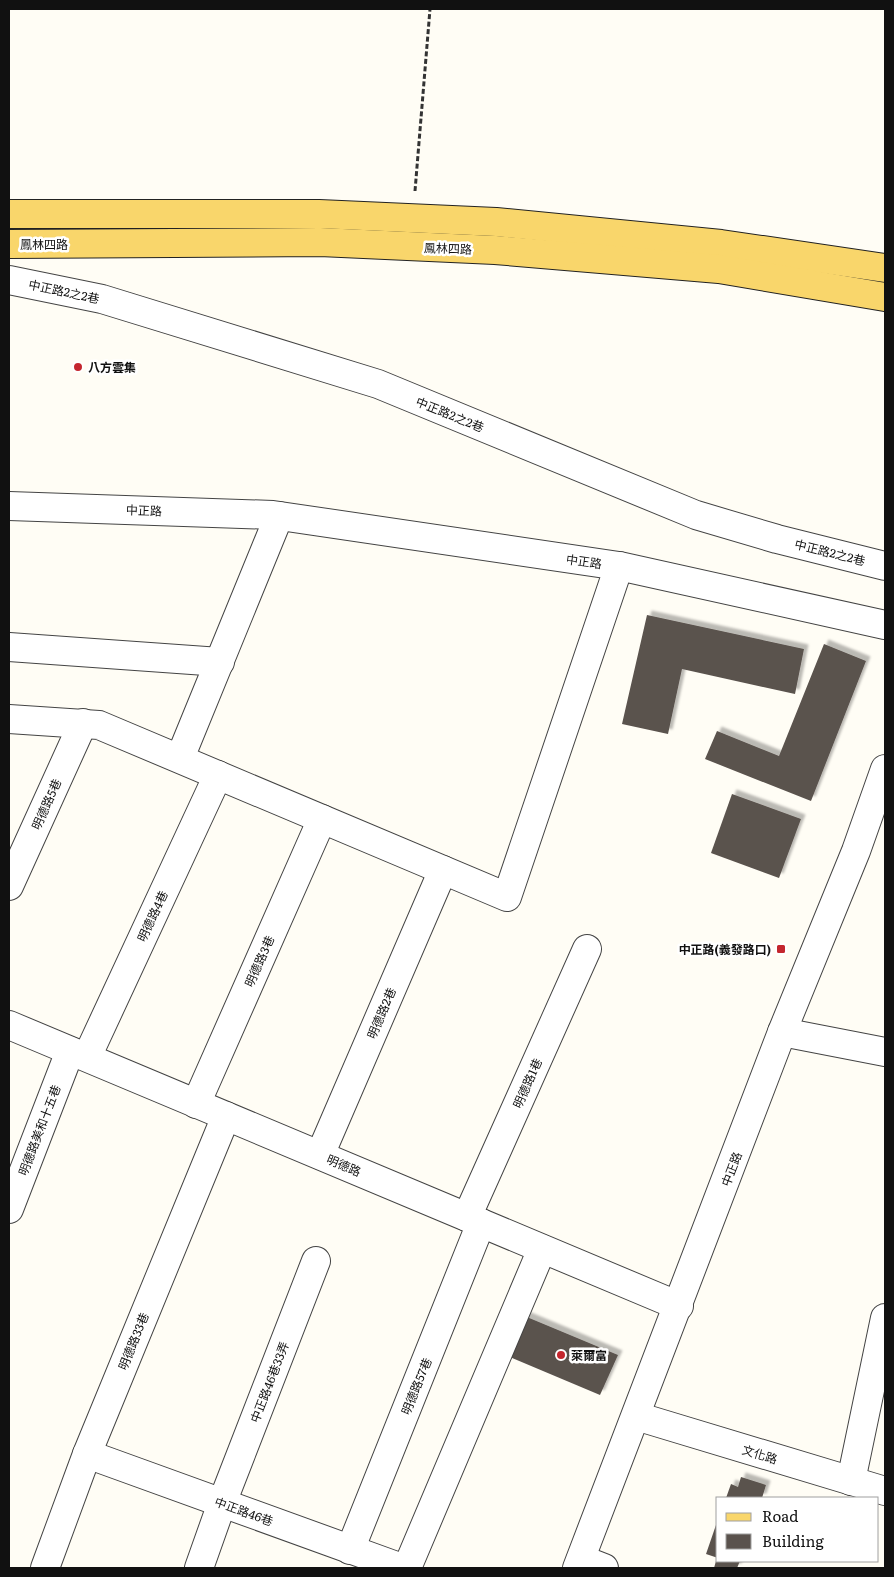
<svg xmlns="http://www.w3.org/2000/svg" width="894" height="1577" viewBox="0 0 894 1577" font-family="Literata,'Noto Sans TC',serif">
<defs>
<filter id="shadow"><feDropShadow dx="4.5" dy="-4.5" stdDeviation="1" flood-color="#0004"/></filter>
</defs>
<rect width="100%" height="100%" fill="#fffdf5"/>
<g fill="#5a524d" filter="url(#shadow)">
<polygon points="647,615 804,649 795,694 682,669 668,734 622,724"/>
<polygon points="824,644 866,661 811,801 705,759 717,731 779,756"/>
<polygon points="732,794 801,819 779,878 711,853"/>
<polygon points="522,1315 618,1355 600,1395 505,1355"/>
<polygon points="741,1477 766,1485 762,1498 726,1498 731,1484 738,1487"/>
<polygon points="717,1522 718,1522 718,1558 706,1554"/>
<polygon points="716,1561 740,1561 737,1568 714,1568"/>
</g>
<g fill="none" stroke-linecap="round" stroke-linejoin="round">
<g stroke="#444" stroke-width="30">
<g id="minor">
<polyline points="9,280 102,299 378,384 696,515 777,539 885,566"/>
<polyline points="9,506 273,515 619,566 885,625"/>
<polyline points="9,647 220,662"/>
<polyline points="9,719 99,725 507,897 619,566"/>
<polyline points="180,758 279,516"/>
<polyline points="9,886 83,723"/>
<polyline points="9,1025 679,1306"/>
<polyline points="782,1032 885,1052"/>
<polyline points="87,1057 218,775"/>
<polyline points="196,1104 322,819"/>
<polyline points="320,1155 443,870"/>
<polyline points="9,1209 70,1051"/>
<polyline points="467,1217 587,949"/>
<polyline points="636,1416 885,1491"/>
<polyline points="87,1454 402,1568"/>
<polyline points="851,1481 885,1318"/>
<polyline points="350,1550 481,1223"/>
<polyline points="581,1559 604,1568"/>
<polyline points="45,1568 87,1454 226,1116"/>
<polyline points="199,1568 222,1503 316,1261"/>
<polyline points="407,1568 542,1249"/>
<polyline points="577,1568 782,1032 856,851 885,769"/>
</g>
</g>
<g stroke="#222" stroke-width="30">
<g id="major">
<polyline points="9,214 319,214 496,222 721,244 885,268"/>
<polyline points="9,244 320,242 495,250 719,269 885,297"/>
</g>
</g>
<polyline stroke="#333" stroke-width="3" stroke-dasharray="5 2.5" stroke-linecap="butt" points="415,191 430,9"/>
<use href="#minor" stroke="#fff" stroke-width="28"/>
<use href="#major" stroke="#f9d66b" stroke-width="28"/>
</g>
<g fill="#c4262e" stroke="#fff" stroke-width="2">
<circle cx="78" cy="367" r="5"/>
<rect x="776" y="944" width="10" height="10" rx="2.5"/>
<circle cx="561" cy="1355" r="5"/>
</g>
<g text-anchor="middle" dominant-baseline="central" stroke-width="5" stroke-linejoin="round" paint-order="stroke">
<g font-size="12" fill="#111" stroke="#fff">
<text x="44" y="244">鳳林四路</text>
<text transform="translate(448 248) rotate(2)">鳳林四路</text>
<text transform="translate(64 291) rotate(12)">中正路2之2巷</text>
<text transform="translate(450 414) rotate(22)">中正路2之2巷</text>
<text transform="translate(144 510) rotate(2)">中正路</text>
<text transform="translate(830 552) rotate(14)">中正路2之2巷</text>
<text transform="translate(584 561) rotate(8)">中正路</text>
<text transform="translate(46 804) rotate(-66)">明德路5巷</text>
<text transform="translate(152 916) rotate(-65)">明德路4巷</text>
<text transform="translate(259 961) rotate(-66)">明德路3巷</text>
<text transform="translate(381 1013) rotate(-67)">明德路2巷</text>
<text transform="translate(527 1083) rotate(-66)">明德路1巷</text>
<text transform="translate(39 1130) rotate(-69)">明德路美和十五巷</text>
<text transform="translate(344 1165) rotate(23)">明德路</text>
<text transform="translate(731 1169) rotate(-69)">中正路</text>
<text transform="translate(133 1341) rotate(-68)">明德路33巷</text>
<text transform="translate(269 1382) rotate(-69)">中正路46巷33弄</text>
<text transform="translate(416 1386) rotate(-68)">明德路57巷</text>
<text transform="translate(760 1454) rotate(17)">文化路</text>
<text transform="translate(244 1511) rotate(20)">中正路46巷</text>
</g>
<g font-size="12" font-weight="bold" fill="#111" stroke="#fff" text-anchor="start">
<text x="88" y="367">八方雲集</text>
<text x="771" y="949" text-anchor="end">中正路(義發路口)</text>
<text x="571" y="1355">萊爾富</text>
</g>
</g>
<rect width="894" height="1577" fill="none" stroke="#111111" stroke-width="20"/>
<rect x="716" y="1497" width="162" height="65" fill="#ffffff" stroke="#a0a0a0"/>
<rect x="726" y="1513" width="25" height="8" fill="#f9d66b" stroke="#a0a0a0"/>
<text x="762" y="1522" font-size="15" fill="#111111">Road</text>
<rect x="726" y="1534" width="25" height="15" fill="#5a524d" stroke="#a0a0a0"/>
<text x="762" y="1547" font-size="15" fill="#111111">Building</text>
</svg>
